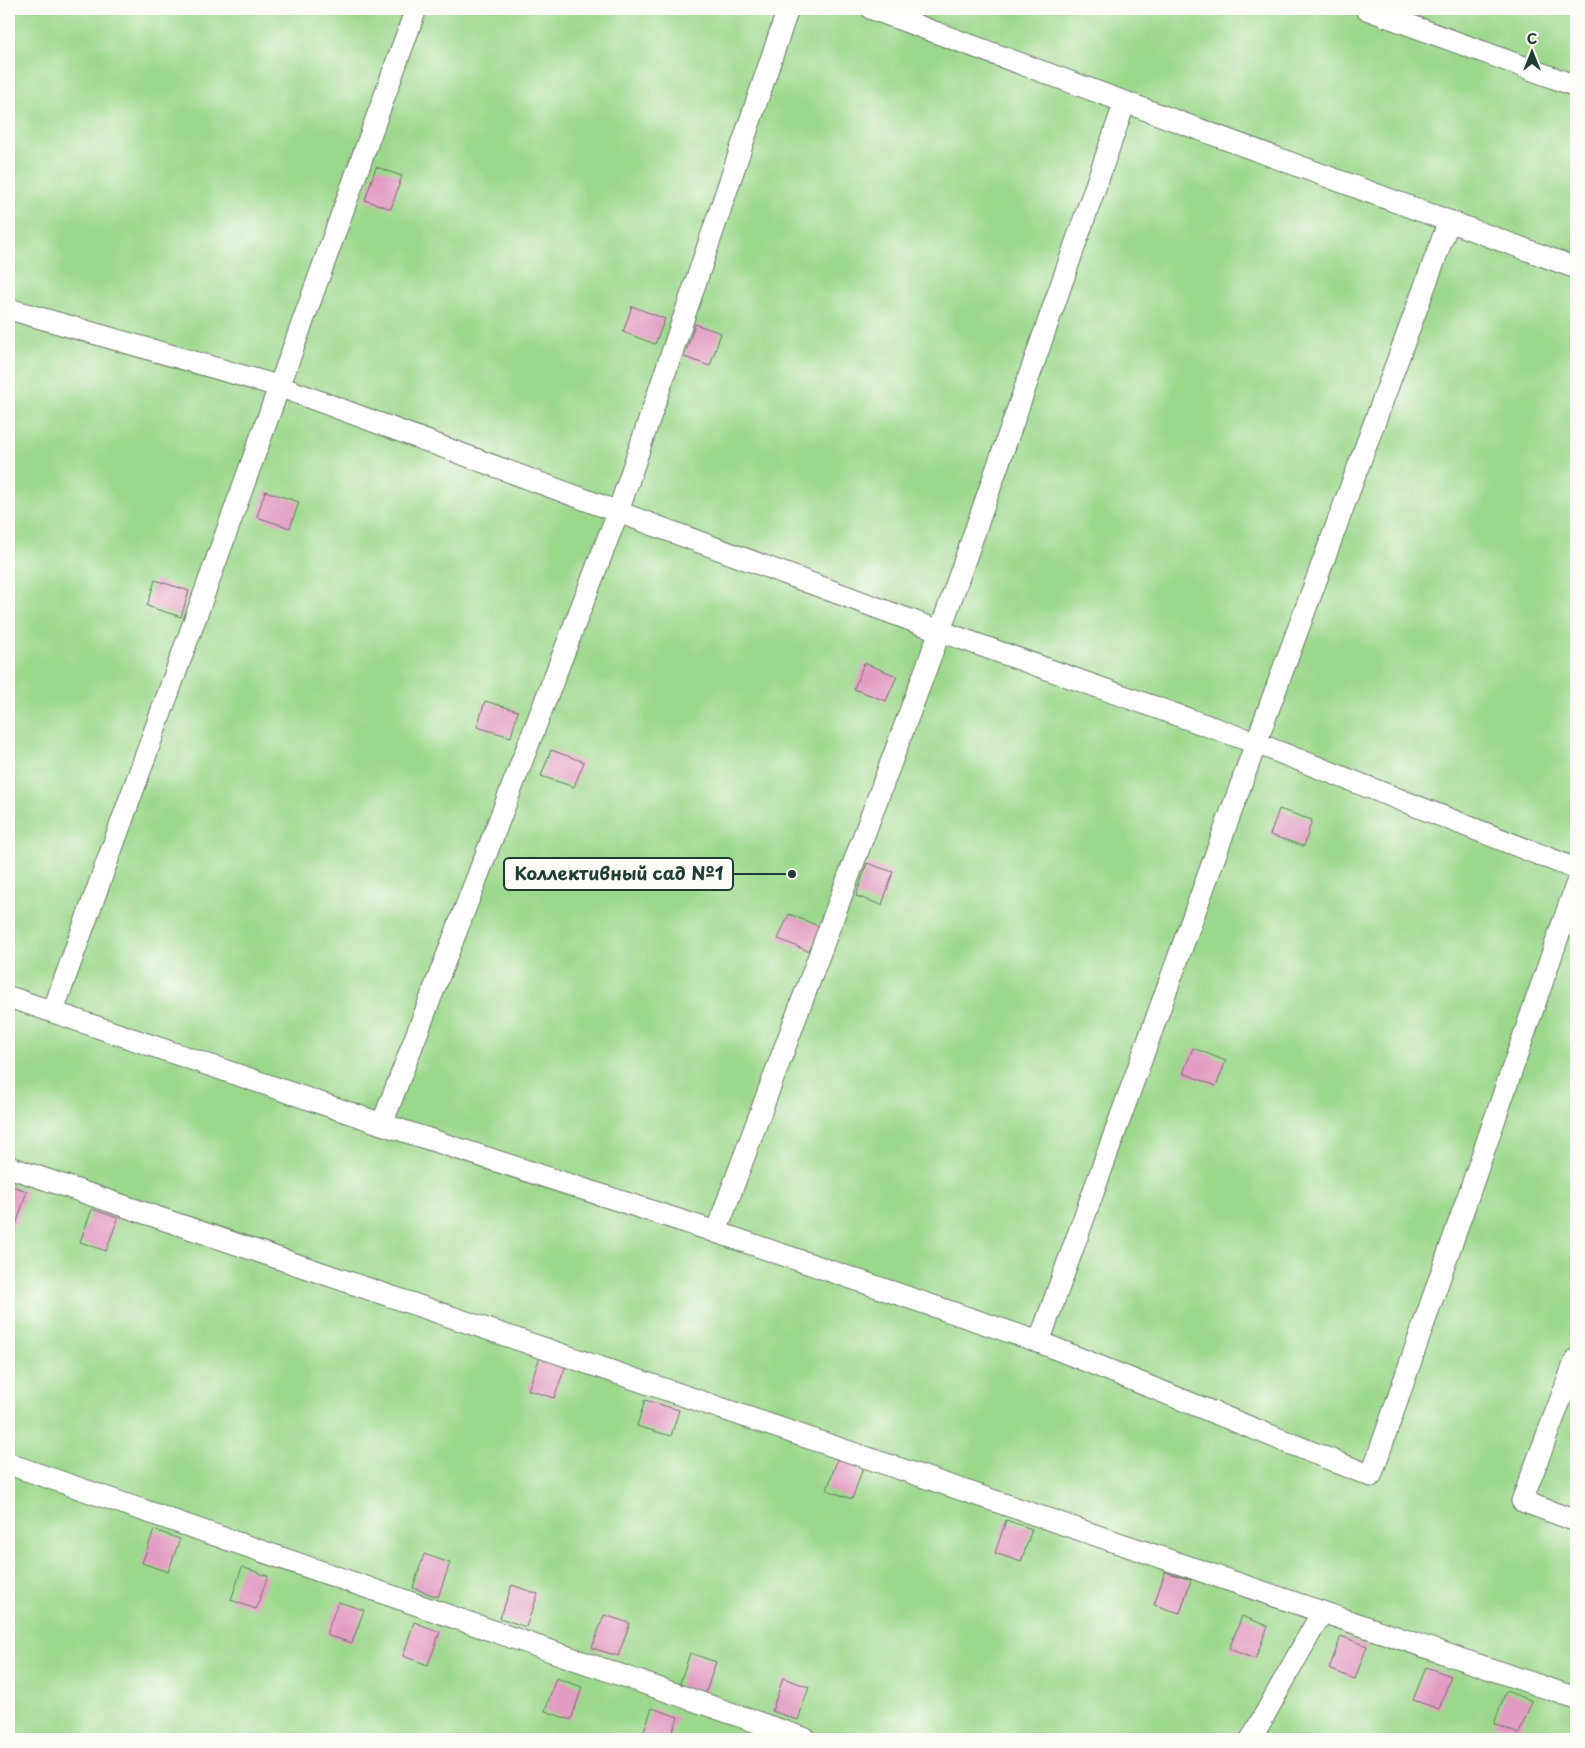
<svg xmlns="http://www.w3.org/2000/svg" width="1585" height="1748" viewBox="0 0 1585 1748" font-family="'Playpen Sans',sans-serif">
<rect width="100%" height="100%" fill="#fdfcf7"/>
<filter id="ink" filterUnits="userSpaceOnUse"><feTurbulence type="fractalNoise" baseFrequency=".02" numOctaves="2"/><feDisplacementMap in="SourceGraphic" scale="10" xChannelSelector="R" yChannelSelector="G"/><feConvolveMatrix kernelMatrix="1 2 1 2 8 2 1 2 1" color-interpolation-filters="sRGB"/></filter>
<filter id="wash" filterUnits="userSpaceOnUse"><feTurbulence type="fractalNoise" baseFrequency=".0096" numOctaves="4" result="noise"/><feDisplacementMap in="SourceGraphic" scale="20" xChannelSelector="R" yChannelSelector="G"/><feGaussianBlur stdDeviation="1.12" result="paint"/><feColorMatrix in="noise" values="0 0 0 0 0 0 0 0 0 0 0 0 0 0 0 0 0 1.4 0 .05"/><feComposite in="paint" operator="in"/></filter>
<g filter="url(#wash)">
<rect width="100%" height="100%" fill="#f1e3c6"/>
<rect fill="#9cd88c" stroke="#5e8a60" x="9" y="9" width="1567" height="1730"/>
<g id="blocks">
<g fill="#e29cc2">
<polygon points="376,167 402,176 391,209 365,200"/>
<polygon points="632,306 665,319 655,344 623,332"/>
<polygon points="695,324 721,333 710,366 684,357"/>
<polygon points="265,491 299,502 290,528 257,517"/>
<polygon points="155,580 189,591 181,617 147,606"/>
<polygon points="864,663 897,676 886,701 854,689"/>
<polygon points="485,701 518,711 511,737 477,727"/>
<polygon points="551,750 584,762 574,787 541,776"/>
<polygon points="1279,809 1312,820 1304,846 1270,835"/>
<polygon points="867,863 893,872 882,905 856,896"/>
<polygon points="789,914 821,927 811,952 778,939"/>
<polygon points="1193,1048 1226,1061 1216,1086 1183,1073"/>
<polygon points="9,1185 27,1191 16,1225 9,1222"/>
<polygon points="92,1209 118,1218 106,1251 80,1242"/>
<polygon points="540,1357 566,1365 554,1398 528,1390"/>
<polygon points="645,1400 679,1410 671,1436 637,1426"/>
<polygon points="838,1457 864,1465 852,1499 827,1490"/>
<polygon points="1006,1520 1032,1529 1021,1562 995,1553"/>
<polygon points="154,1530 180,1539 168,1572 142,1563"/>
<polygon points="424,1554 450,1563 438,1597 413,1588"/>
<polygon points="242,1567 268,1576 256,1609 231,1600"/>
<polygon points="1165,1572 1191,1580 1180,1613 1154,1605"/>
<polygon points="512,1585 538,1594 526,1627 500,1618"/>
<polygon points="338,1602 364,1610 352,1643 326,1635"/>
<polygon points="604,1615 630,1623 618,1656 592,1648"/>
<polygon points="1242,1616 1268,1626 1255,1659 1229,1649"/>
<polygon points="414,1622 440,1632 428,1665 403,1656"/>
<polygon points="1341,1636 1367,1646 1355,1679 1329,1669"/>
<polygon points="690,1653 716,1662 705,1695 679,1686"/>
<polygon points="1426,1667 1451,1676 1439,1709 1413,1700"/>
<polygon points="556,1678 582,1687 571,1720 545,1711"/>
<polygon points="783,1678 809,1687 798,1720 772,1711"/>
<polygon points="1506,1691 1532,1701 1519,1734 1494,1724"/>
<polygon points="652,1708 678,1717 670,1739 641,1739"/>
</g>
</g>
</g>
<g filter="url(#ink)">
<use href="#blocks" fill-opacity="0" stroke="#687767" stroke-width="1"/>
<g fill="none" stroke-linecap="round" stroke-linejoin="round">
<g stroke="#687767" stroke-width="23">
<g id="service">
<polyline points="872,9 1576,268"/>
<polyline points="1366,9 1576,86"/>
<polyline points="9,309 278,386 940,631 1256,743 1576,869"/>
<polyline points="9,997 382,1124 716,1232 1039,1342 1371,1476 1576,885"/>
<polyline points="53,1011 416,9"/>
<polyline points="382,1124 618,512 788,9"/>
<polyline points="9,1167 1576,1698"/>
<polyline points="716,1232 940,631 1125,102"/>
<polyline points="1039,1342 1256,743 1449,221"/>
<polyline points="1576,1359 1522,1501 1576,1521"/>
<polyline points="9,1464 806,1739"/>
<polyline points="1251,1739 1322,1612"/>
</g>
</g>
<use href="#service" stroke="#fff" stroke-width="21"/>
</g>
</g>
<path fill="none" stroke="#1f3d34" stroke-width="2" d="M792 874L733 874"/>
<circle fill="#1f3d34" stroke="#fdfcf7" stroke-width="2" cx="792" cy="874" r="5"/>
<rect fill="#fdfcf7" stroke="#1f3d34" stroke-width="2" x="504" y="858" width="229" height="32" rx="5"/>
<g font-size="18" text-anchor="middle" font-weight="bold" fill="#1f3d34">
<text x="619" y="880">Коллективный сад №1</text>
</g>
<rect width="1585" height="1748" fill="none" stroke="#fdfcf7" stroke-width="30"/>
<g transform="translate(1532 52)" stroke="#fdfcf7" stroke-width="4" paint-order="stroke">
<path d="M0-4L9 19L0 12L-9 19Z" fill="#1f3d34"/>
<text y="-8" font-size="14" font-weight="bold" text-anchor="middle" fill="#1f3d34">С</text>
</g>
</svg>
